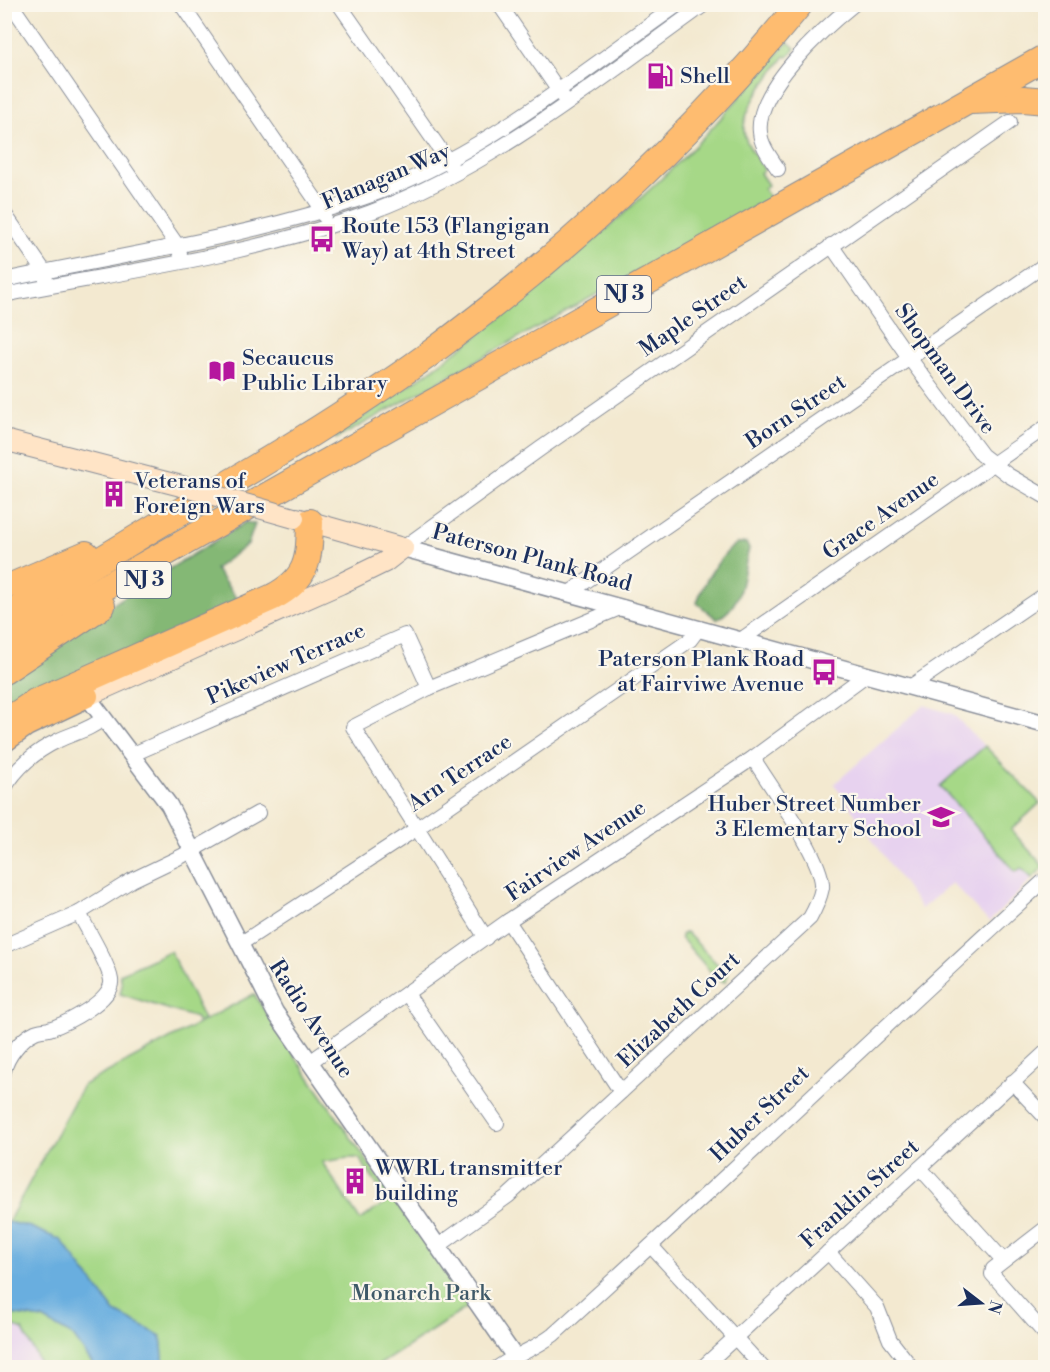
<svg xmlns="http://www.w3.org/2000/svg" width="1050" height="1372" viewBox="0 0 1050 1372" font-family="'Libre Bodoni',serif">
<rect width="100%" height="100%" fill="#fbf7ec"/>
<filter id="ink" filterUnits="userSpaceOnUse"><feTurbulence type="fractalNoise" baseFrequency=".0167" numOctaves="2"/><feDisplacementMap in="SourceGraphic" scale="12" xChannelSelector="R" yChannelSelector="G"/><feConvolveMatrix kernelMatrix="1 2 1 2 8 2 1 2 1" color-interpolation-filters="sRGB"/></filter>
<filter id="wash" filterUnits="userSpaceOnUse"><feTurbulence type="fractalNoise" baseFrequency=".008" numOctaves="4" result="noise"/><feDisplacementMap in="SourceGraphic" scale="24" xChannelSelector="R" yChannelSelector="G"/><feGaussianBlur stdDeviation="1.35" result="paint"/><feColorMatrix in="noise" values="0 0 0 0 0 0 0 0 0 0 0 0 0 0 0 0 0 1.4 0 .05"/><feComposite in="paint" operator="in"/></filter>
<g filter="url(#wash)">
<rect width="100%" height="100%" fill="#f3e9d0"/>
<g fill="#e7d2ef">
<polygon points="924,705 953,714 1040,803 1011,830 1044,867 989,922 952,883 921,909 834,784"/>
<polygon points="4,1323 23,1330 42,1367 5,1367"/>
</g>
<g fill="#a6d887" stroke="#608472" stroke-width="1.5" fill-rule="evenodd">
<path d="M 788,42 L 795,48 L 788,57 L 785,56 C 772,73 742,108 744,131 C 745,144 757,158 764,169 L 760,173 L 768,185 L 764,189 L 770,198 L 336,439 L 334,436 C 462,354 579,260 688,153 C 723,118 755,79 788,42 Z"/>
<polygon points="985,746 1040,803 1011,830 1044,867 1032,878 1021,868 1016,872 940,786"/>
<polygon points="686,932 728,975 725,982 717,979 681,938 681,935"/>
<polygon points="170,951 204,1019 197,1022 196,1018 120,994 122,986 120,974"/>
<path d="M 254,994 L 296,1058 L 468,1307 L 376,1367 L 164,1367 L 161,1336 L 115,1312 L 61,1240 L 30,1227 L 8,1222 L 83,1085 ZM 348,1158 L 359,1158 L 388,1201 L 360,1220 L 322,1162 Z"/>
<polygon points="4,1313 43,1319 73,1336 95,1367 42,1367 23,1330 5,1323"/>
</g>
<g fill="#84b874" stroke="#507469" stroke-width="1.5">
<polygon points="246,522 255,524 248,544 215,569 240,603 5,715 5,677 133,591"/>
<path d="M 737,543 L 746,543 L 749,549 C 741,575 745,605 717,619 L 697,603 C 703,582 720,556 737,543 Z"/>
</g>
<polygon fill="#69aedf" stroke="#426e9e" stroke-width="1.5" points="8,1222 30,1227 61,1240 115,1312 161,1336 164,1367 95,1367 73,1336 43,1319 5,1313 4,1225"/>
</g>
<g filter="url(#ink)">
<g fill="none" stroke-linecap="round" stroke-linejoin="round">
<g stroke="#878c97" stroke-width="16">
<g id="minor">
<polyline points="11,4 177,245 180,253"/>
<polyline points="181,4 322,209 324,216"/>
<polyline points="339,4 451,165"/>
<polyline points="499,4 563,97"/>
<path d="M 778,169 C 771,158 761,146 760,132 C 755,90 824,28 854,4"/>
<polyline points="4,213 44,271 46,280"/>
<polyline points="831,245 910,359 982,455 1008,475 1046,497"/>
<path d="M 4,280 C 124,254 246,238 363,198 C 479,158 579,74 679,4"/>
<path d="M 4,295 C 126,271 254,255 371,212 C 494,166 599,80 705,4"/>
<polyline points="403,548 540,449 1010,122"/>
<polyline points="569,593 1046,264"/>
<polyline points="742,639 1046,427"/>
<polyline points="910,687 1046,594"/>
<polyline points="131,755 405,635 429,688"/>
<path d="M 4,789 C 16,768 36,751 57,741 C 73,733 90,730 104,718"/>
<polyline points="508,921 621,1092"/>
<polyline points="486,938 353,727 429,688 622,607"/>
<polyline points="240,944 416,829 619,689 690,640 699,628"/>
<polyline points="4,946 79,913 132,880 182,856 258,813"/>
<polyline points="407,994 497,1123"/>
<polyline points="310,1062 508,921 753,758 866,675"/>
<path d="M 4,1071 C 7,1056 22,1038 35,1032 C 39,1030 45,1030 49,1029 C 65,1024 114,1000 111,980 C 109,965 87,929 79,913"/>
<polyline points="1012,1082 1046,1118"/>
<polyline points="920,1168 1003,1260"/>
<polyline points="1046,1228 993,1269 992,1274 1046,1335"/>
<polyline points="651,1246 763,1368"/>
<path d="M 437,1247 L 508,1196 L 810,918 C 815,909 820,898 822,888 C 825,861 768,783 753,758"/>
<polyline points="828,1252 877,1307 890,1340 912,1368"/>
<path d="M 497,1368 C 515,1355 535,1349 553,1335 C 719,1185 880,1030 1046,879"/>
<polyline points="702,1368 1046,1052"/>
</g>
</g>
<g stroke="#878c97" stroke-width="19">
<g id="tertiary">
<polyline points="403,548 1046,724"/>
<polyline points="87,696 169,805 275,1012 514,1356"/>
</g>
</g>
<g stroke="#878c97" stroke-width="22">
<g id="secondary">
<polyline points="4,440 185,487"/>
<polyline points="297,518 403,548"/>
<polyline points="87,696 340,584 385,562 403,548"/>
</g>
</g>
<g stroke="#878c97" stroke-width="25">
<polyline id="primary" points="4,741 26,725 87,696"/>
</g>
<g stroke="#878c97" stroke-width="28">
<g id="motorway">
<polyline points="971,101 1023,99 1046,101"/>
<polyline points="16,584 86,554"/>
<path d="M 4,617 C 62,584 118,549 175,515 C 261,465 347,414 428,355 C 565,254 692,137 800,4"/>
<polyline points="4,644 1046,57"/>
<polyline points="4,671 102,606"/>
<path d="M 4,723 L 35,702 L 273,597 C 309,578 309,559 310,522"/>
</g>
</g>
<use href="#minor" stroke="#fff" stroke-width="14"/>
<use href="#tertiary" stroke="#fff" stroke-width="16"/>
<use href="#secondary" stroke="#ffe4c6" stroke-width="20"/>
<use href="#primary" stroke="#febc70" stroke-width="22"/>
<use href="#motorway" stroke="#febc70" stroke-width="26"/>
<g stroke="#878c97" stroke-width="22" stroke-linecap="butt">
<polyline id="secondary-bridge" points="185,487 294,518"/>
</g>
<use href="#secondary-bridge" stroke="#ffe4c6" stroke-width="20"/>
</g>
</g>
<defs>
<g id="fuel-bare" transform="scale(2.07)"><path d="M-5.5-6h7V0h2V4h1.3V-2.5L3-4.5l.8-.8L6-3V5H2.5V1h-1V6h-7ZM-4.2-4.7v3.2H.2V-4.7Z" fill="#b5179e" stroke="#fbf7ec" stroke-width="2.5" paint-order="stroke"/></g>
<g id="bus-bare" transform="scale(2.07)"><path d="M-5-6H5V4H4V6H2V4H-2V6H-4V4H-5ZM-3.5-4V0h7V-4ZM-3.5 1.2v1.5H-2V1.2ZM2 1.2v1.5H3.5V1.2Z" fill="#b5179e" stroke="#fbf7ec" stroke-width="2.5" paint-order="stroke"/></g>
<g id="library-bare" transform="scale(2.07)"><path d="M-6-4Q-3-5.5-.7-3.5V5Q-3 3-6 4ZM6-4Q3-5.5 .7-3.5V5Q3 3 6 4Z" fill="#b5179e" stroke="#fbf7ec" stroke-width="2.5" paint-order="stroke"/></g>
<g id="building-bare" transform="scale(2.07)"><path d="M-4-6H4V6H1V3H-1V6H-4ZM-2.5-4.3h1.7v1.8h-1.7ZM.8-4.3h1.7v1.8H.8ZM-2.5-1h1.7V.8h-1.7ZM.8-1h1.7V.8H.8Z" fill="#b5179e" stroke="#fbf7ec" stroke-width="2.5" paint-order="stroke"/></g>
<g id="school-bare" transform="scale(2.07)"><path d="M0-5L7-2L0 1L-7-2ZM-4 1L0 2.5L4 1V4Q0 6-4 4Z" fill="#b5179e" stroke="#fbf7ec" stroke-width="2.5" paint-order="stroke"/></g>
</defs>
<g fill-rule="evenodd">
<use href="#fuel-bare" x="660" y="76"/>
<use href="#bus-bare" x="322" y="239"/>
<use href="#library-bare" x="222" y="371"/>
<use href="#building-bare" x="114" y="494"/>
<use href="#bus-bare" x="824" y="672"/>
<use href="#school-bare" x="941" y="817"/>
<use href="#building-bare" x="355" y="1181"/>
</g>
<g text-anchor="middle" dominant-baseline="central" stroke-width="4.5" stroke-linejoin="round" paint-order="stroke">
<g fill="#fbf7ec" stroke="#5e6b89" stroke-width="1.5">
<rect x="597" y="276" width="54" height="36" rx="4.5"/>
<rect x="117" y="562" width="54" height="36" rx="4.5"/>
</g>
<g font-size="21" font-weight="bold" fill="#1b2f5e">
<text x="624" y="294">NJ 3</text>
<text x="144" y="580">NJ 3</text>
</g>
<g font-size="22" fill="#1b2f5e" stroke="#fbf7ec" text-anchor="start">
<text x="680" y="76">Shell</text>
<text x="342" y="226">Route 153 (Flangigan<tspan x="342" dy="25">Way) at 4th Street</tspan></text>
<text x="242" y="358">Secaucus<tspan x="242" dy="25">Public Library</tspan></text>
<text x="134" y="481">Veterans of<tspan x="134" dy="25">Foreign Wars</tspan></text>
<text x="804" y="659" text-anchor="end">Paterson Plank Road<tspan x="804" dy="25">at Fairviwe Avenue</tspan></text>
<text x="921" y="804" text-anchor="end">Huber Street Number<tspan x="921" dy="25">3 Elementary School</tspan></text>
<text x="375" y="1168">WWRL transmitter<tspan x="375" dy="25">building</tspan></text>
</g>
<g font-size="22" fill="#1b2f5e" stroke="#fbf7ec">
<text transform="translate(386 177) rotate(-23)">Flanagan Way</text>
<text transform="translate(693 316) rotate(-35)">Maple Street</text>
<text transform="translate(945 369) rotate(54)">Shopman Drive</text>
<text transform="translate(796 412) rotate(-34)">Born Street</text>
<text transform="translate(881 516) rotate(-35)">Grace Avenue</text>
<text transform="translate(532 558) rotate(15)">Paterson Plank Road</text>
<text transform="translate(286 664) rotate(-24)">Pikeview Terrace</text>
<text transform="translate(460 773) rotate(-34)">Arn Terrace</text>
<text transform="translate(576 851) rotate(-34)">Fairview Avenue</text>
<text transform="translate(679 1010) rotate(-43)">Elizabeth Court</text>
<text transform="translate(311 1019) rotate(57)">Radio Avenue</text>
<text transform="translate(760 1114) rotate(-44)">Huber Street</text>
<text transform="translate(860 1194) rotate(-42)">Franklin Street</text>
</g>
<g font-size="22" fill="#3e5968" stroke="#fbf7ec">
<text x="421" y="1293">Monarch Park</text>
</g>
</g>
<rect width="1050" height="1372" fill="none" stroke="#fbf7ec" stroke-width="24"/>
<g transform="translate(981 1303) rotate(107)" stroke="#fbf7ec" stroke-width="4.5" paint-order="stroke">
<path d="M0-4.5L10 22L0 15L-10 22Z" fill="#1b2f5e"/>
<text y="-9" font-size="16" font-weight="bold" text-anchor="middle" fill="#1b2f5e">N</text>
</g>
</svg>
